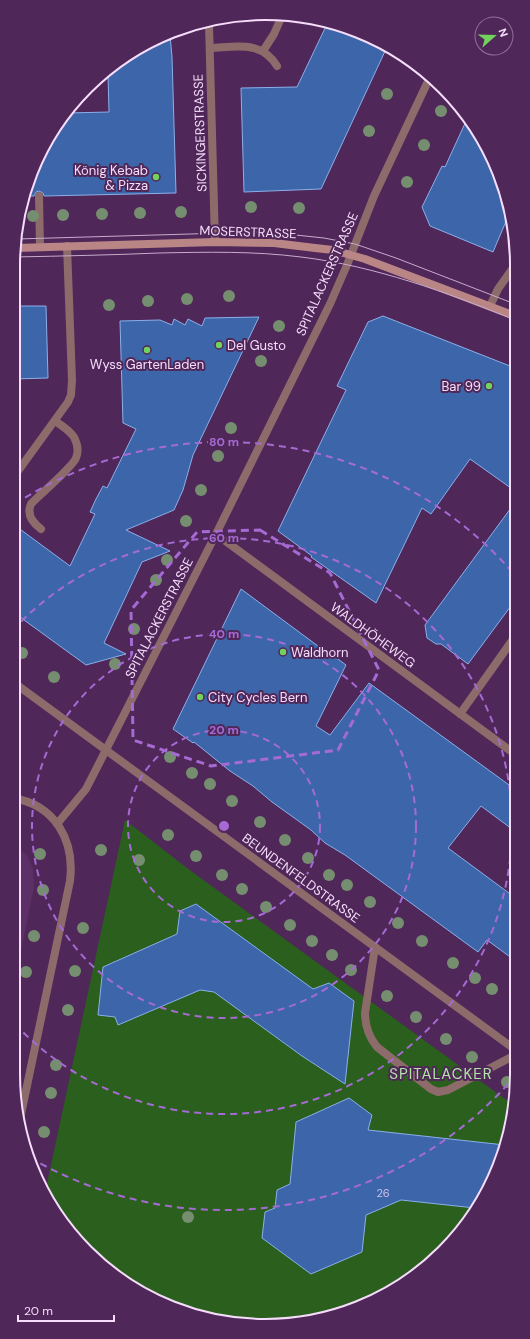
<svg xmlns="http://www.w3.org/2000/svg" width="530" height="1339" viewBox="0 0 530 1339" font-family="'DM Sans',sans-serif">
<rect width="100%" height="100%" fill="#4f2758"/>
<polygon fill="#5c3066" points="13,844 27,855 33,869 34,887 13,990"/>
<polygon fill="#2a5f1d" points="125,820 191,871 512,1104 504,1155 465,1228 391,1292 314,1321 232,1324 139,1292 75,1240 46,1188"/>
<g fill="#3d66aa" stroke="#8bafea">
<polygon points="327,24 346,26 387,47 321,189 244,192 241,88 297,87"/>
<polygon points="170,35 172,57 176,193 44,196 43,193 39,191 36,192 34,196 24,196 26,184 67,113 109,112 108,74 153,39"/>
<polygon points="467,119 498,168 510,212 493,252 430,226 422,207 442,166 445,167"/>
<polygon points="13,306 46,306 48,378 13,379"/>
<polygon points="383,316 515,368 515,491 470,459 431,514 422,508 376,603 311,557 312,556 278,531 346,390 337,386 368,322"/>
<polygon points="259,317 193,455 183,490 174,510 126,530 170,551 142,562 104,643 126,654 86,665 13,612 13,524 70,566 95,514 90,512 96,499 103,486 107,488 136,429 123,423 120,321 160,320 172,325 174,319 185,325 188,319 202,326 205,318"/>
<polygon points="516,501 516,599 468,664 441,644 436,644 427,638 425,625"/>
<polygon points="241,589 322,649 323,648 346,665 316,726 330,735 369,683 516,790 516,832 481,806 448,848 517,899 517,962 487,940 478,952 345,855 325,843 311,830 272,802 253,786 230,771 194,742 193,743 173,729"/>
<polygon points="196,904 313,989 329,983 354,1001 345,1084 302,1056 214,992 200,990 118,1025 115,1017 98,1015 103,967 177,934 180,911"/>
<polygon points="349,1098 372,1115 368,1130 505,1145 504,1155 475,1208 401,1200 366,1215 362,1252 311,1274 262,1238 265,1212 275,1208 277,1190 290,1184 296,1122"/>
</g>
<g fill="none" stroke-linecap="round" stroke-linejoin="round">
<g stroke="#8c6b6a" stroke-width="8">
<path d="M 210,48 C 236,47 261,40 277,66"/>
<polyline points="263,51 274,34 281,18"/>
<polyline points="39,196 40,247"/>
<polyline points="13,478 68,402 71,395 72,380 67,246"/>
<path d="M 41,529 C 33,523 26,515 31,504 C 40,494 72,468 76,458 C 79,451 77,443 74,437 C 69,430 61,425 55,421"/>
<polyline points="460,714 516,635"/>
<path d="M 375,947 L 365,1013 C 365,1026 369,1037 377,1047 L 431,1089 L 438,1092 L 448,1090 L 517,1054"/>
</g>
<g stroke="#8c6b6a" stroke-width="8">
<polyline points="209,24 215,242"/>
<polyline points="490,306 498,289 515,265"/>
<polyline points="216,534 516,755"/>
<polyline points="13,682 517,1051"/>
<path d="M 13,798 C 55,805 75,840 70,881 L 20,1119"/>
<polyline points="57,824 86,789 216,534 330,304 347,265 374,196 430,77"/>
</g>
<polyline stroke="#b98585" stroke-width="8" points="16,248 215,242 274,243 315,248 333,250 365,259 515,316"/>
<g stroke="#c8abce" stroke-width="1">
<polyline points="17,239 260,232 286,234 324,238 355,244 396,258 515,304"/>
<path d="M 14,257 C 63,256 111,255 159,253 C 207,252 254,251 301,257 C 375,266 446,292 515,320"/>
</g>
</g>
<g fill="#768e70">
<circle cx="387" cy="94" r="6"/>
<circle cx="441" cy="111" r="6"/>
<circle cx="369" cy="131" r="6"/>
<circle cx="424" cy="145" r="6"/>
<circle cx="407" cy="182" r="6"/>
<circle cx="251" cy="207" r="6"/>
<circle cx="299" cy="208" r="6"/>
<circle cx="181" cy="212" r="6"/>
<circle cx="140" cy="213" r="6"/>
<circle cx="102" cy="214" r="6"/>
<circle cx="63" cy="215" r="6"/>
<circle cx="33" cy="216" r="6"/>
<circle cx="229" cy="296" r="6"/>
<circle cx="187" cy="299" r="6"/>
<circle cx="148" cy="301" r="6"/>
<circle cx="109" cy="305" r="6"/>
<circle cx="279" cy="326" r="6"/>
<circle cx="261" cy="361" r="6"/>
<circle cx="231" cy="428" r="6"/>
<circle cx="218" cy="456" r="6"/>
<circle cx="201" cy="490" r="6"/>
<circle cx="186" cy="521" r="6"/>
<circle cx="167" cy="560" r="6"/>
<circle cx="156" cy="580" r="6"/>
<circle cx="134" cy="629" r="6"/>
<circle cx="22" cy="653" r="6"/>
<circle cx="115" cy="664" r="6"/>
<circle cx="54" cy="677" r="6"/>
<circle cx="170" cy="757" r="6"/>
<circle cx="192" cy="773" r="6"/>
<circle cx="210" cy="784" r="6"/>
<circle cx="232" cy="801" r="6"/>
<circle cx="260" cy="822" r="6"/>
<circle cx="168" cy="835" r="6"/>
<circle cx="285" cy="840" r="6"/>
<circle cx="101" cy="850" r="6"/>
<circle cx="40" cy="854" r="6"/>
<circle cx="196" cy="856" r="6"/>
<circle cx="308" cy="858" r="6"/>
<circle cx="139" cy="860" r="6"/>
<circle cx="222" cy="875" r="6"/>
<circle cx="329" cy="875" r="6"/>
<circle cx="347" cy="885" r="6"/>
<circle cx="242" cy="889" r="6"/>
<circle cx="43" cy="890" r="6"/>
<circle cx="370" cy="902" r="6"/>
<circle cx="266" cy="907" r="6"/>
<circle cx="398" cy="923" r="6"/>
<circle cx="290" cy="925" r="6"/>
<circle cx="83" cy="928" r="6"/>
<circle cx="34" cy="936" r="6"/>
<circle cx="312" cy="941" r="6"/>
<circle cx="422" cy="941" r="6"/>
<circle cx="332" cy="955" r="6"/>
<circle cx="453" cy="963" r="6"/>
<circle cx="351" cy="970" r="6"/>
<circle cx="75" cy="971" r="6"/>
<circle cx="26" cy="972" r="6"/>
<circle cx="475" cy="978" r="6"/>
<circle cx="492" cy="989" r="6"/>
<circle cx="387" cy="996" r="6"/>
<circle cx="68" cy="1010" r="6"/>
<circle cx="416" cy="1017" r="6"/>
<circle cx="446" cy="1039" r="6"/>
<circle cx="472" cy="1057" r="6"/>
<circle cx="56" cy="1065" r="6"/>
<circle cx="507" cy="1082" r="6"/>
<circle cx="51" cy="1093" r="6"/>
<circle cx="44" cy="1132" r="6"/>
<circle cx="188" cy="1217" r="6"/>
</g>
<path fill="none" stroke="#a66ad4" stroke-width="3" stroke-dasharray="8 5" stroke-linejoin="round" d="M 260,530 L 330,573 L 379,670 L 338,750 L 211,766 L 133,740 L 131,610 L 197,532 Z"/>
<g fill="none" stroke="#a66ad4" stroke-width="2" stroke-dasharray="7 5">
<circle cx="224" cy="826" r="96"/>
<circle cx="224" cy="826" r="192"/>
<path d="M13 630A288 288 0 1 1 13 1022"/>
<path d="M516 1075A384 384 0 0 1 29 1157M15 504A384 384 0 0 1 514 574"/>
</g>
<g fill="#73d25d" stroke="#4f2758" stroke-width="1.5">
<circle cx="156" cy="177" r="4"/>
<circle cx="219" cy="345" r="4"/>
<circle cx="147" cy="350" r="4"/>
<circle cx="489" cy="386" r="4"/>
<circle cx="283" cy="652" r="4"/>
<circle cx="200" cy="697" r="4"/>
</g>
<g text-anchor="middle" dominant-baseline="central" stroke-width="4" stroke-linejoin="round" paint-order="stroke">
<g font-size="11" fill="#c8bfe7">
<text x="383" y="1193">26</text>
</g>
<g font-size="13" fill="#f6ddfb" stroke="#4f2758">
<text transform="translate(200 133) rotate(-92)">SICKINGERSTRASSE</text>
<text transform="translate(248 232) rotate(2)">MOSERSTRASSE</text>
<text transform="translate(327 274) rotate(-66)">SPITALACKERSTRASSE</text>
<text transform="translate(159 618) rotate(-63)">SPITALACKERSTRASSE</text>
<text transform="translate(373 635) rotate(36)">WALDHÖHEWEG</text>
<text transform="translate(301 878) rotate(36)">BEUNDENFELDSTRASSE</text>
</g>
<g font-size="13" fill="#f6ddfb" stroke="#4f2758" text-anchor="start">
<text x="148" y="170" text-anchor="end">König Kebab<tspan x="148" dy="15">&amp; Pizza</tspan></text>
<text x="227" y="345">Del Gusto</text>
<text x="147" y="364" text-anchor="middle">Wyss GartenLaden</text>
<text x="481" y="386" text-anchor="end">Bar 99</text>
<text x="291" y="652">Waldhorn</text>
<text x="208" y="697">City Cycles Bern</text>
</g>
<g font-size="15" letter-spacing="1" fill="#b1e4a6" stroke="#4f2758">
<text x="441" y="1074">SPITALACKER</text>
</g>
</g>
<path d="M0 0H530V1339H0ZM265 20H265A245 245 0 0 1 510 265V1074A245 245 0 0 1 265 1319H265A245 245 0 0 1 20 1074V265A245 245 0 0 1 265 20Z" fill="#4f2758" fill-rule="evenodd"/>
<path fill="none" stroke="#f6ddfb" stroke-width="2" d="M265 20H265A245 245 0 0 1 510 265V1074A245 245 0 0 1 265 1319H265A245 245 0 0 1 20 1074V265A245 245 0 0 1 265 20Z"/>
<circle cx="224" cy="826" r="6" fill="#a66ad4" stroke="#4f2758" stroke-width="2"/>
<g font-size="12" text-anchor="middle" font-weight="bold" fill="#a66ad4" stroke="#4f2758" stroke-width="4" stroke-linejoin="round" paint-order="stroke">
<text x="224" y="446">80 m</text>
<text x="224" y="542">60 m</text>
<text x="224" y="638">40 m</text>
<text x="224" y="734">20 m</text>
</g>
<g transform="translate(494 36) rotate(70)"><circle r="19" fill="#4f2758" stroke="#927099"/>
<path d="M0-3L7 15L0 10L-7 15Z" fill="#73d25d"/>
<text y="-6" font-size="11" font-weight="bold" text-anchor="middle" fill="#f6ddfb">N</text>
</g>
<path d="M18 1315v6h96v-6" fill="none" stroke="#f6ddfb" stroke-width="2"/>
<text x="24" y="1315" font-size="12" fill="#f6ddfb" stroke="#4f2758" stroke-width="3" paint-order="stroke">20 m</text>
</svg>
